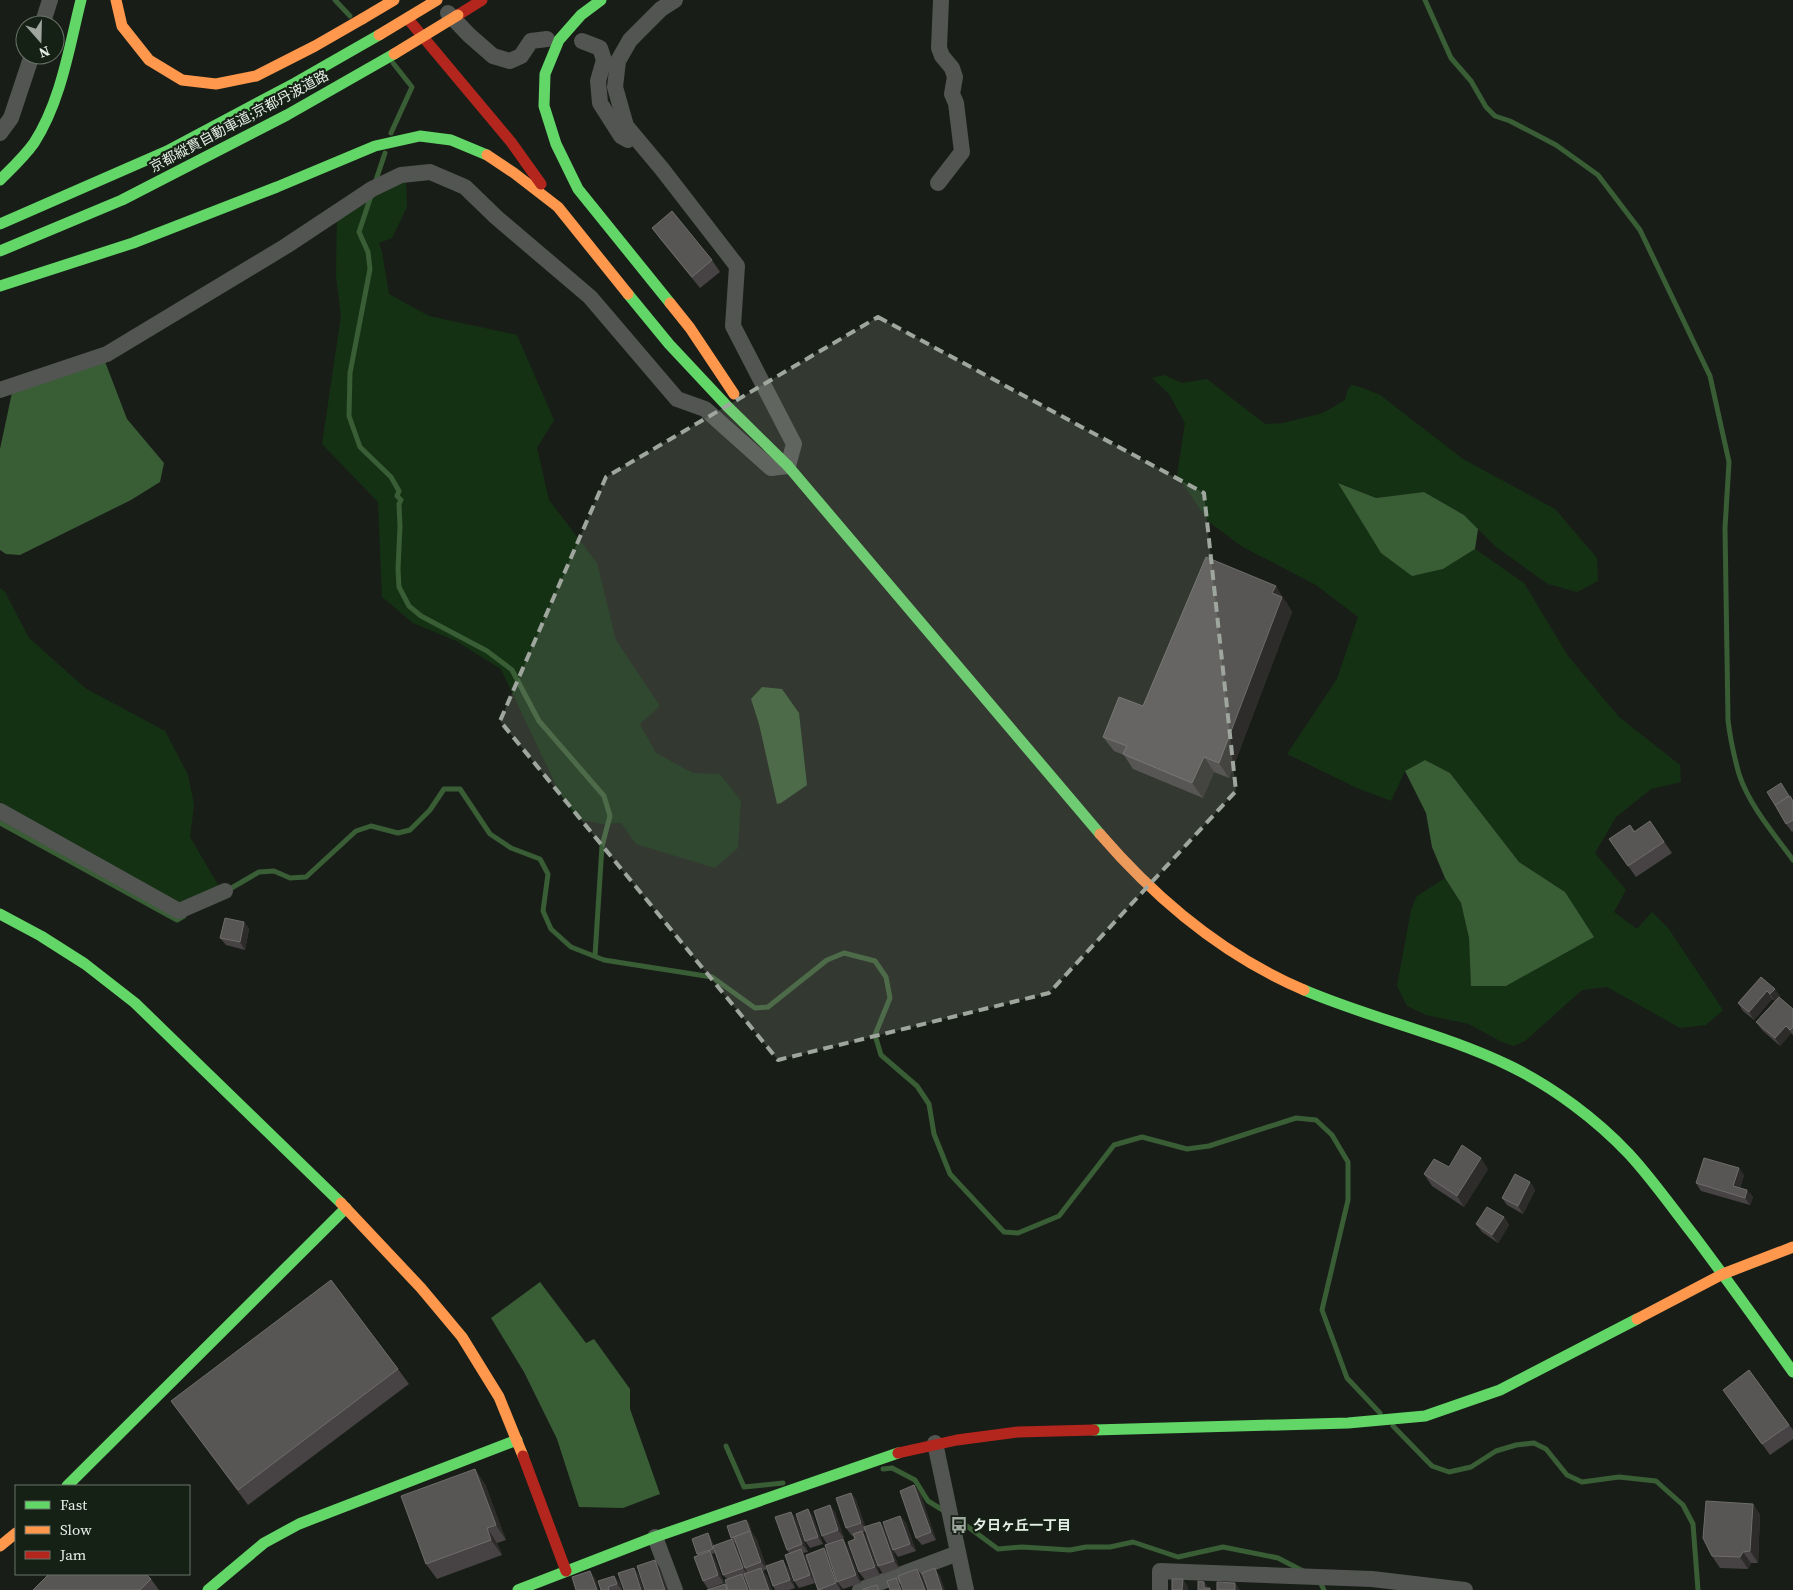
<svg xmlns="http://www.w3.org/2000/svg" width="1793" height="1590" viewBox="0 0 1793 1590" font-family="'Source Serif 4','Noto Sans JP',serif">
<rect width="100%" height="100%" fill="#181e17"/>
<g fill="#153114">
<polygon points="406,181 407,207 392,238 379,243 382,252 389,294 429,316 517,335 554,420 537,448 549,500 597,563 616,640 660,706 640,724 656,753 693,773 720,774 741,801 738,848 715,868 636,844 621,823 602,824 577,819 559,792 501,669 456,641 413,623 382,597 378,502 322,444 341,316 336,276 337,216"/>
<polygon points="1164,375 1182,383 1207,379 1265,424 1283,423 1323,413 1345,400 1348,389 1352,385 1363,388 1380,395 1463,459 1555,509 1597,558 1598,581 1577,592 1548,584 1496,547 1464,515 1424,492 1376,498 1339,483 1443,569 1475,549 1524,583 1568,656 1619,717 1680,765 1681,782 1651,789 1616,817 1595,853 1626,890 1614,912 1637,929 1652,912 1668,928 1723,1010 1706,1025 1680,1028 1607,987 1582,990 1525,1041 1514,1046 1502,1042 1469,1024 1426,1015 1407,1006 1397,986 1411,910 1417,896 1445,878 1461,903 1469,938 1472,985 1565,892 1519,862 1450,773 1425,760 1405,771 1391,801 1357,788 1287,754 1337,679 1358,617 1316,585 1241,546 1208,521 1177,475 1185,423 1169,394 1152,378"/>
<polygon points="0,588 5,592 29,638 85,688 165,731 188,775 194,805 190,837 221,890 182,907 0,808"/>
</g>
<g fill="#395d35">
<polygon points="104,359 127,419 164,463 160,482 131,500 20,555 6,554 0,550 0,449 13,388"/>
<polygon points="1338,483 1376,498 1424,492 1464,515 1478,529 1475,549 1443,569 1412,576 1381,553"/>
<polygon points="762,687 782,689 799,713 807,785 781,803 777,804 759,724 751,699"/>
<polygon points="1425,760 1450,773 1519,862 1565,892 1594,937 1506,986 1471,986 1469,938 1461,903 1445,878 1432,847 1426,813 1405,771"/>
<polygon points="540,1282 586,1343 594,1339 630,1389 630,1409 660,1494 623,1508 579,1507 557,1439 524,1372 491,1318"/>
</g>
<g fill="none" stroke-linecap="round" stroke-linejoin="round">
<g stroke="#395d35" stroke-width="5">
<polyline points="335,0 350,16"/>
<path d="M 1425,0 L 1451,58 L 1471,81 L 1486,107 L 1495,116 L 1510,121 L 1556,145 L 1598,175 L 1640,230 L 1710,376 L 1729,462 L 1725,528 L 1728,720 C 1730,738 1734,756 1739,774 C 1749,805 1774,834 1793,860"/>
<polyline points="391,133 412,87 393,63"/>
<polyline points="375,183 385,153"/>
<polyline points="371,196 359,232 368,252 370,269 350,373 349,416 360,447 391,477 399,491 397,496 401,500 399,504 400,526 398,569 399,587 409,606 421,616 487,651 512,670 539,721 604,796 610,816 602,846 595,956"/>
<polyline points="0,823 177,920 184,916"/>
<polyline points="228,890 259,872 274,871 290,878 306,877 356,831 371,826 398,833 410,830 430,810 444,789 460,789 490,834 511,848 540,859 548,874 543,911 551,929 571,947 604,960 712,977 755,1008 768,1007 827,960 844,953 875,961 886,977 890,998 875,1035 881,1055 917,1086 929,1104 934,1134 950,1174 1004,1232 1018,1233 1059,1216 1114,1145 1142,1137 1187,1149 1209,1146 1296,1118 1316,1120 1332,1135 1348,1162 1348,1200 1322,1310 1347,1378 1380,1413"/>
<polyline points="1393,1426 1432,1466 1449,1472 1471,1467 1496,1451 1516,1445 1534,1443 1546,1449 1567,1475 1582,1482 1619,1477 1656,1481 1683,1505 1693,1524 1698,1590"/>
<polyline points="726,1446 744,1487 783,1483"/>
<polyline points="883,1469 892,1468 915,1480 928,1501 946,1512"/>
<polyline points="956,1518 998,1549 1022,1547 1070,1550 1086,1547 1110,1547 1133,1542 1178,1557 1223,1547 1278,1558 1303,1571"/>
<polyline points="1319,1580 1324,1590"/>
</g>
<g stroke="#525551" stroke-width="16">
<polyline points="448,13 469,35 493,56 510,61 521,56 531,41 547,39"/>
<polyline points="42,25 50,0"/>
<polyline points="582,41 600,48 604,60 598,81 600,103 621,136 628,140"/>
<polyline points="0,133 11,118 32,55"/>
<polyline points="938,183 962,152 956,103 952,94 955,77 952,68 942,56 939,48 941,0"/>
<polyline points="0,390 107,354 286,246 372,189 401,175 430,172 465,187 496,217 590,297 677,399 705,409 771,468 788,466 794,444 733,326 737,266 662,169 626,126 615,87 618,61 630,40 661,9 675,0"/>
<polyline points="0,811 179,911 225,891"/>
<polyline points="935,1443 966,1590"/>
<polyline points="655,1537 675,1590"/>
<polyline points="860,1590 958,1553"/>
<polyline points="1160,1590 1160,1571 1372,1579 1465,1590"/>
</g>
<g stroke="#63d668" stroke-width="11">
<polyline points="601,0 581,15 559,40 545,74 544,106 556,144 578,189 670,303"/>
<path d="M 0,180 C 12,168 24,157 34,143 C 61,101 69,48 81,0"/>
<polyline points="0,224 167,151 295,83 379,35"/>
<polyline points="0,251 122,200 287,115 394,54"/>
<polyline points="0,286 133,243 277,187 375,146 420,136 451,140 487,155"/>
<polyline points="628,294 669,344 728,407 788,466"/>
<polyline points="788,466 1100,834"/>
<polyline points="0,914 41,936 85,964 135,1003 341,1203"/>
<path d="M 1304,990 C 1372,1019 1444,1034 1510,1066 C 1553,1087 1596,1119 1629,1154 C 1653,1180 1673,1209 1695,1237 C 1728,1281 1761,1327 1793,1372"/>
<polyline points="1094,1430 1348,1423 1425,1416 1500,1390 1637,1319"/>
<polyline points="67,1486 346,1208"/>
<polyline points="208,1590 264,1543 299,1524 517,1440"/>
<polyline points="518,1590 655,1537 898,1453"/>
</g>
<g stroke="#ff974d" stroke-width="11">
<polyline points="116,0 122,26 149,60 182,80 216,84 256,76 315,46 362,19"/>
<polyline points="487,155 514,173 558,207 628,294"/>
<polyline points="670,303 690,328 734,394"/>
<path d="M 1100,834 C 1156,899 1224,956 1304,990"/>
<polyline points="341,1203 421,1288 462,1337 499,1397 523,1456"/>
<polyline points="1637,1319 1723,1274 1793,1247"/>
<polyline points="0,1546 16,1533"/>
</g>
<g stroke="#b3261e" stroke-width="11">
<polyline points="458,15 482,0"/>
<polyline points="408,19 511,142 541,184"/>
<polyline points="898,1453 957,1440 1018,1432 1094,1430"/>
<polyline points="523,1456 566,1571"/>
</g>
<g stroke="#ff974d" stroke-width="11">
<polyline points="362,19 394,0"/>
<polyline points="379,35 437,0"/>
<polyline points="394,54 458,15"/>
</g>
</g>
<g fill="#474244">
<polygon points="652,228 712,260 720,272 700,288 660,239"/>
<polygon points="1286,601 1286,602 1292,612 1229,778 1214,772 1203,798 1133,769 1124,755 1114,751 1103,737"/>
<polygon points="1790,796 1793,801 1793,831 1792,832 1786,824"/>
<polygon points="1650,821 1672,853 1636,877 1609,839 1630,825 1635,831"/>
<polygon points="244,922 249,929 245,950 226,945 220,938"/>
<polygon points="1761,977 1780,996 1779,997 1793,1009 1793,1035 1791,1033 1780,1046 1762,1030 1756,1022 1775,1001 1772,999 1754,1020 1743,1011 1738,1003"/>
<polygon points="1449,1167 1488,1169 1464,1207 1432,1186 1424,1174"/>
<polygon points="1744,1175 1740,1188 1747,1190 1753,1197 1750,1205 1701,1191 1696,1183"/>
<polygon points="1530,1182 1535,1190 1523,1214 1507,1205 1502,1198"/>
<polygon points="1504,1217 1509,1225 1498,1243 1482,1232 1476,1224"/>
<polygon points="398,1369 409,1384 248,1505 171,1401"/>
<polygon points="1749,1370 1793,1430 1793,1439 1770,1455 1731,1401"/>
<polygon points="485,1484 506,1540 497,1543 502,1555 437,1579 426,1564"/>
<polygon points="914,1485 920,1493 936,1540 922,1545 916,1538"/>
<polygon points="851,1493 856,1500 865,1527 880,1522 885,1529 899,1568 883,1574 878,1566 866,1531 863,1532 868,1539 880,1575 865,1580 859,1572 855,1539 853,1535 852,1536 846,1528"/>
<polygon points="1753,1504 1760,1515 1758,1563 1751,1563 1748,1569 1720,1568 1712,1556"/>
<polygon points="808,1509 813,1517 823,1544 810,1548 805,1541"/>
<polygon points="791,1512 796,1519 808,1552 803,1553 806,1557 815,1583 799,1588 794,1581 789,1553 787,1550"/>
<polygon points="835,1512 844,1538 827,1544 822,1536"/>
<polygon points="900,1516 906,1523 916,1551 898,1557 893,1550"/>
<polygon points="746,1520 749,1523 752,1533 756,1538 767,1569 763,1571 767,1576 772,1590 707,1590 725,1584 727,1587 727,1579 723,1575 715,1553 712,1554 715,1559 724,1583 708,1589 703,1581 698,1556 697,1554 708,1533 710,1537 714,1546 732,1540 731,1538"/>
<polygon points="848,1547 861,1583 843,1589 838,1583 841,1590 818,1590 806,1555 824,1548 828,1554"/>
<polygon points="788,1568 795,1588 789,1590 775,1590 773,1586"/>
<polygon points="614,1576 620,1583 622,1590 601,1590"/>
<polygon points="151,1579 159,1590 33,1590"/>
</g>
<g fill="#2d2c2b">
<polygon points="1276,586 1292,612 1229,778 1219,763 1272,593"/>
<polygon points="1204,757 1214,772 1203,798 1192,783"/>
<polygon points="244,922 249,929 245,950 240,942"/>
<polygon points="1775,989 1780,996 1775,1002 1770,994"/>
<polygon points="1767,991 1772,999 1754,1020 1749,1012"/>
<polygon points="1786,1026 1791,1033 1780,1046 1775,1038"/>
<polygon points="1481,1158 1488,1169 1464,1207 1457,1196"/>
<polygon points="1739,1168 1744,1175 1739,1193 1733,1186"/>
<polygon points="1530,1182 1535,1190 1523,1214 1518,1206"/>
<polygon points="1747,1190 1753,1197 1750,1205 1745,1198"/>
<polygon points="1504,1217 1509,1225 1498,1243 1492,1235"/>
<polygon points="475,1469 485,1484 506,1540 496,1525"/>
<polygon points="914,1485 920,1493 936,1540 931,1532"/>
<polygon points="851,1493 856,1500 867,1530 861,1523"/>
<polygon points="1753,1504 1760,1515 1758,1563 1750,1551"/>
<polygon points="830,1505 835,1512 844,1538 838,1530"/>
<polygon points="808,1509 813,1517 823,1544 818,1537"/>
<polygon points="791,1512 796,1519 808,1552 802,1544"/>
<polygon points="900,1516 906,1523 916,1551 910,1544"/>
<polygon points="746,1520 749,1523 752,1533 756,1538 767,1569 761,1562"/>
<polygon points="880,1522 885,1529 899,1568 894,1561"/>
<polygon points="487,1528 497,1543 502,1555 491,1540"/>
<polygon points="862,1531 868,1539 880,1575 875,1567"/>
<polygon points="708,1533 710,1537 716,1553 713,1549"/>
<polygon points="732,1539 738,1547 748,1576 743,1568"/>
<polygon points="843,1539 848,1547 861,1583 856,1575"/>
<polygon points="824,1548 829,1556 841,1590 836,1583"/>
<polygon points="801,1549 806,1557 815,1583 810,1575"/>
<polygon points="710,1551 715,1559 724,1583 718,1575"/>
<polygon points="1743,1552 1751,1563 1748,1569 1740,1557"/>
<polygon points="655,1560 660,1568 668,1590 665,1590"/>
<polygon points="783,1560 788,1568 795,1588 790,1580"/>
<polygon points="634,1568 639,1575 644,1590 641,1590"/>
<polygon points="761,1568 767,1576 772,1590 769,1590"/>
<polygon points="935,1568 940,1576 945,1590 942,1590"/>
<polygon points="917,1569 923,1576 927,1590 925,1590"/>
<polygon points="590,1571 595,1578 599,1590 597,1590"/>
<polygon points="742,1574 748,1581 751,1590 748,1590"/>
<polygon points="614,1576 620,1583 622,1590 617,1584"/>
<polygon points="896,1578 899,1582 902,1590 901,1590"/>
<polygon points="1183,1579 1188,1587 1188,1590 1182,1590"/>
<polygon points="1204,1582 1207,1585 1207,1590 1204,1588"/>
<polygon points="1235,1583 1240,1590 1235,1590"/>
</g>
<g fill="#585555" stroke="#6e6d6c">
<polygon points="672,211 712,260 692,277 652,228"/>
<polygon points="1206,557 1276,586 1272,593 1282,597 1219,763 1204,757 1192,783 1123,754 1127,746 1103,737 1119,697 1143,706"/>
<polygon points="1781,783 1789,796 1775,805 1767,792"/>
<polygon points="1790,796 1793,801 1793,820 1786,824 1775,805"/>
<polygon points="1650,821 1664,842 1628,866 1609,839 1630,825 1634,832"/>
<polygon points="225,918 244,922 240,942 220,938"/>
<polygon points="1761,977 1775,989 1770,994 1767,991 1749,1012 1738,1003"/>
<polygon points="1779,997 1793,1009 1793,1027 1790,1030 1786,1026 1775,1038 1756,1022"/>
<polygon points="1462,1145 1481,1158 1457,1196 1424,1174 1434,1159 1449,1167"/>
<polygon points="1704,1158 1739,1168 1733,1186 1747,1190 1745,1198 1696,1183"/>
<polygon points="1515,1174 1530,1182 1518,1206 1502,1198"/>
<polygon points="1487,1207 1504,1217 1492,1235 1476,1224"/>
<polygon points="331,1280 398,1369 238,1490 171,1401"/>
<polygon points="1749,1370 1789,1425 1762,1444 1723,1390"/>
<polygon points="475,1469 496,1525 487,1528 491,1540 426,1564 401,1496"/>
<polygon points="914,1485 931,1532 916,1538 900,1491"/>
<polygon points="851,1493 861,1523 846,1528 836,1498"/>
<polygon points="1706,1501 1753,1504 1750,1551 1743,1552 1740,1557 1712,1556 1703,1538"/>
<polygon points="830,1505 838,1530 822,1536 814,1511"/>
<polygon points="808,1509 818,1537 805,1541 796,1514"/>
<polygon points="791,1512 802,1544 787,1550 775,1517"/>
<polygon points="900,1516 910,1544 893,1550 883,1522"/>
<polygon points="746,1520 750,1531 734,1537 731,1538 727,1526"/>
<polygon points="880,1522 894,1561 878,1566 864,1527"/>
<polygon points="750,1531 761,1562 745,1568 734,1537"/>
<polygon points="862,1531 875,1567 859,1572 848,1542 855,1539 853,1534"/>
<polygon points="708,1533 713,1549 697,1554 692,1539"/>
<polygon points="732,1539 743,1568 723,1575 713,1546"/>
<polygon points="843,1539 856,1575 837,1582 825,1545"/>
<polygon points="824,1548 836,1583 818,1590 806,1555"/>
<polygon points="801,1549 810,1575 794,1581 785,1555"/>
<polygon points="710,1551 718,1575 703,1581 694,1557"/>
<polygon points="655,1560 665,1590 645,1590 637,1566"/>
<polygon points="783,1560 790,1580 773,1586 766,1566"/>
<polygon points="634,1568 641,1590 624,1590 618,1573"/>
<polygon points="761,1568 769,1590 750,1590 744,1574"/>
<polygon points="935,1568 942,1590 928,1590 922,1573"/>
<polygon points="917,1569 925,1590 903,1590 898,1576"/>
<polygon points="590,1571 597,1590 576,1590 572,1577"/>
<polygon points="49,1574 146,1574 151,1579 140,1590 33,1590"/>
<polygon points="742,1574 748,1590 728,1590 725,1580"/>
<polygon points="614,1576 617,1584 608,1587 609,1590 601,1590 598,1581"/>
<polygon points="896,1578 901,1590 900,1589 896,1590 890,1590 887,1581"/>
<polygon points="1172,1579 1183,1579 1182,1590 1172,1590"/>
<polygon points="1198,1581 1204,1582 1204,1588 1210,1588 1210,1590 1198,1590"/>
<polygon points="1217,1582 1235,1583 1235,1590 1217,1590"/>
<polygon points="725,1584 727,1590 707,1590"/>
<polygon points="877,1585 879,1590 863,1590 863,1589"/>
</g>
<path fill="#9ea69d" fill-opacity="0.2" stroke="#9ea69d" stroke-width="4" stroke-dasharray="10 6" stroke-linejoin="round" d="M 878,317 L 1204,493 L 1236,791 L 1049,993 L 778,1060 L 500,721 L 606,477 Z"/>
<defs>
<g id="bus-bare" transform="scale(1.35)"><path d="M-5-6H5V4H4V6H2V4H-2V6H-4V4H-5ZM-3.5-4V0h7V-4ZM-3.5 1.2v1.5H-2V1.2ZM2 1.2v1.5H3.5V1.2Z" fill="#9ea69d" stroke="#152114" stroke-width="2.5" paint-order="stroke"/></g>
</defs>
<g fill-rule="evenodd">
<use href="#bus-bare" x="959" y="1525"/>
</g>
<g text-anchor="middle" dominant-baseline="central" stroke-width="4.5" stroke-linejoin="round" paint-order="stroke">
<g font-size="14" fill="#e6efe5" stroke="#152114">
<text transform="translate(239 121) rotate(-28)">京都縦貫自動車道;京都丹波道路</text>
</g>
<g font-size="14" font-weight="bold" fill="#e6efe5" stroke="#152114" text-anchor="start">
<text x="973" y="1525">夕日ヶ丘一丁目</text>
</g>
</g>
<rect x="15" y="1485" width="175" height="90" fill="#152114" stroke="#697368"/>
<rect x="25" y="1501" width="25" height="8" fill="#63d668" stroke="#697368"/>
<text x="60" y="1510" font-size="15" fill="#e6efe5">Fast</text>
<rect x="25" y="1526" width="25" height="8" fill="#ff974d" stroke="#697368"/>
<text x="60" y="1535" font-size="15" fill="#e6efe5">Slow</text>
<rect x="25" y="1551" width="25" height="8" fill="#b3261e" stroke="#697368"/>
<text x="60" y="1560" font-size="15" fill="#e6efe5">Jam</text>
<g transform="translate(40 40) rotate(160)"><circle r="24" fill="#152114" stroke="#697368"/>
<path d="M0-4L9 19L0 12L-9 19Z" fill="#9ea69d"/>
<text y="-8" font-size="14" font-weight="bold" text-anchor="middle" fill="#e6efe5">N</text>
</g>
</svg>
